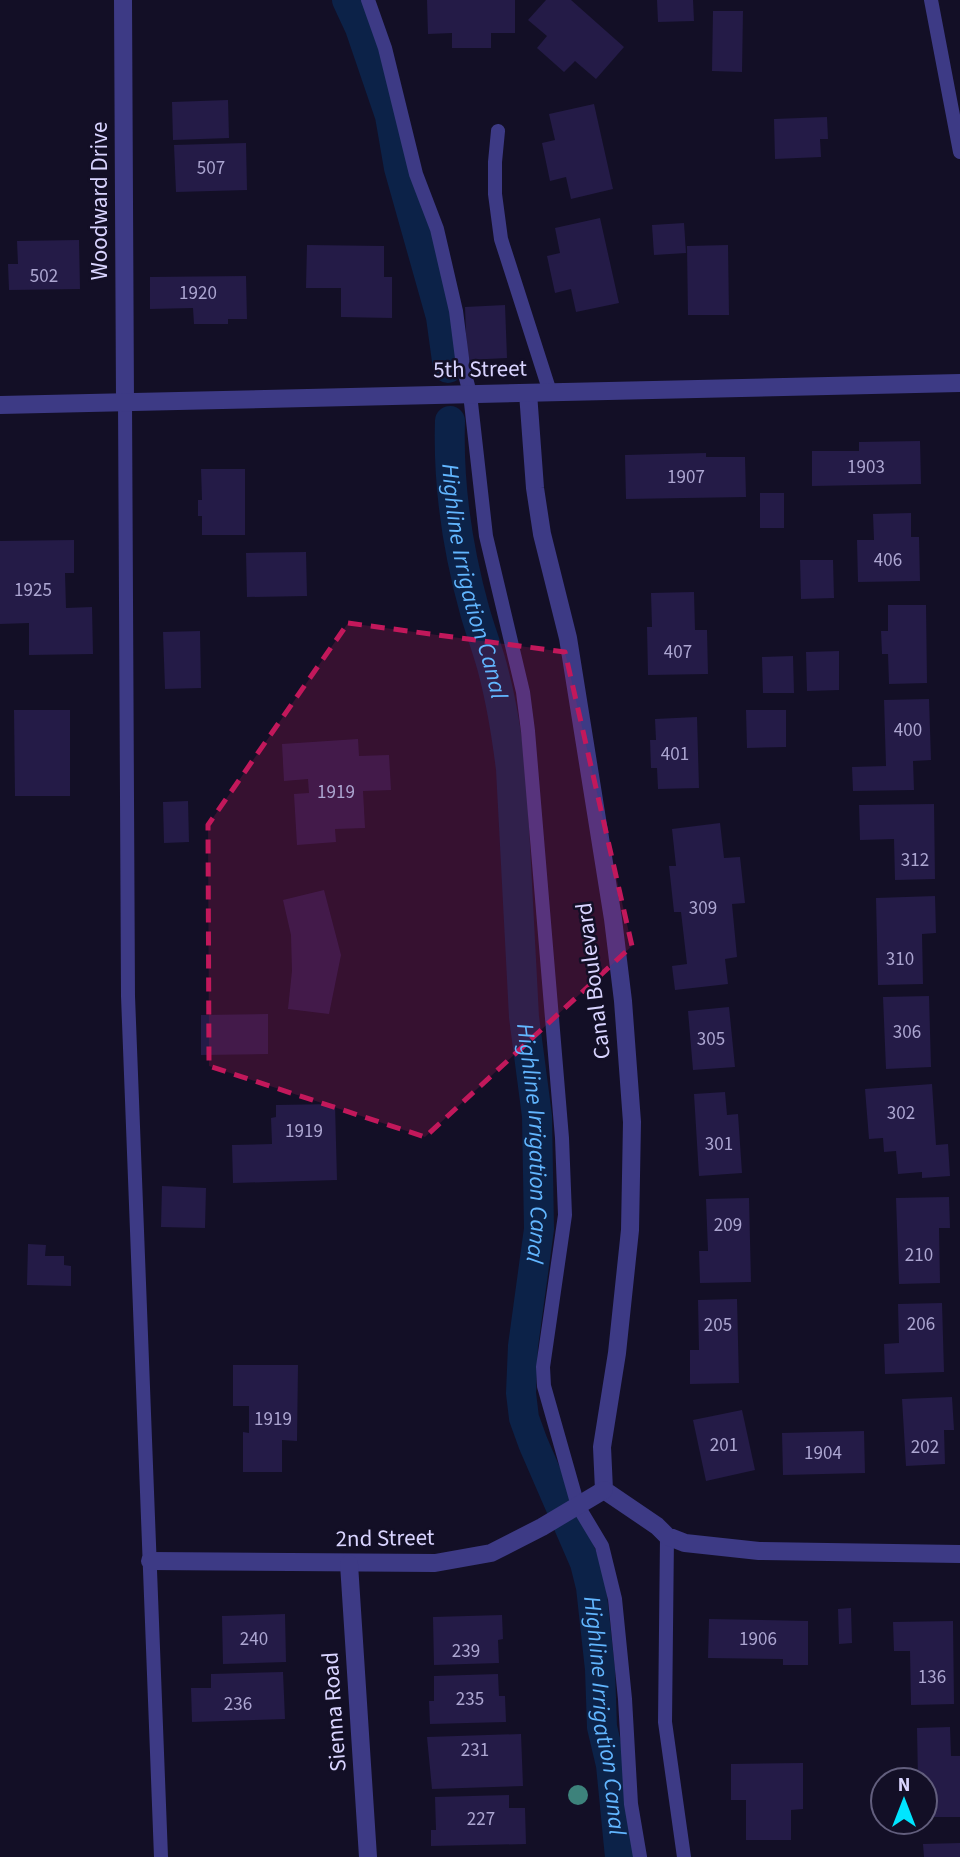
<svg xmlns="http://www.w3.org/2000/svg" width="960" height="1857" viewBox="0 0 960 1857" font-family="'Source Sans 3',sans-serif">
<rect width="100%" height="100%" fill="#130f26"/>
<g fill="none" stroke-linecap="round" stroke-linejoin="round">
<g stroke="#0c2248" stroke-width="30">
<polyline points="347,0 360,28 390,116 399,168 441,317 448,368"/>
<path id="s1" d="M 450,421 C 448,484 458,551 475,612 C 481,633 489,653 494,674 C 502,705 507,737 511,769 L 524,1017 L 537,1116 L 539,1229 L 523,1346 L 521,1393 L 524,1418 L 533,1443 L 585,1563 L 591,1587 L 600,1669 L 602,1727 L 611,1765 L 620,1857"/>
</g>
</g>
<g fill="#241b47">
<polygon points="427,0 515,0 515,33 491,33 491,48 452,48 452,33 428,34"/>
<polygon points="546,0 571,0 624,47 596,79 575,61 564,72 537,48 547,36 528,20"/>
<polygon points="657,0 693,0 694,21 658,22"/>
<polygon points="713,11 743,11 742,72 712,71"/>
<polygon points="228,100 229,138 173,140 172,102"/>
<polygon points="594,104 613,189 571,199 566,177 550,181 542,143 555,140 549,114"/>
<polygon points="827,117 828,139 820,139 821,157 775,159 774,119"/>
<polygon points="246,143 247,190 176,192 174,145"/>
<polygon points="600,218 619,303 576,312 571,289 555,293 547,256 560,253 555,228"/>
<polygon points="684,223 686,253 654,255 652,225"/>
<polygon points="79,240 80,289 9,290 8,264 18,264 17,241"/>
<polygon points="307,245 384,246 384,277 392,277 392,318 341,317 341,288 306,288"/>
<polygon points="728,245 729,315 688,315 687,246"/>
<polygon points="246,276 247,319 228,319 228,324 194,324 193,308 150,309 150,277"/>
<polygon points="505,305 507,358 467,360 465,307"/>
<polygon points="920,441 921,484 812,486 812,451 859,451 859,442"/>
<polygon points="706,453 706,457 745,457 746,497 626,499 625,455"/>
<polygon points="201,469 245,469 245,535 202,535 202,516 198,516 198,500 202,500"/>
<rect x="760" y="493" width="24" height="35"/>
<polygon points="911,513 911,537 919,537 920,581 858,582 857,540 874,540 873,514"/>
<polygon points="74,540 74,573 65,573 66,608 92,607 93,654 29,655 29,623 0,624 0,541"/>
<polygon points="306,552 307,596 247,597 246,553"/>
<polygon points="800,560 833,560 834,598 801,599"/>
<polygon points="694,592 695,630 707,630 708,674 648,675 647,627 652,627 651,593"/>
<polygon points="888,605 926,605 927,683 889,684 888,654 882,654 881,631 888,631"/>
<polygon points="200,631 201,688 165,689 163,632"/>
<polygon points="839,651 839,690 807,691 806,652"/>
<polygon points="793,656 794,693 763,693 762,657"/>
<polygon points="929,699 931,760 913,761 914,790 853,791 852,767 886,766 884,700"/>
<polygon points="14,710 70,710 70,796 15,796"/>
<polygon points="746,710 786,710 786,747 747,748"/>
<polygon points="697,717 699,788 658,789 657,768 651,768 650,740 656,740 655,719"/>
<polygon points="358,739 359,756 389,755 391,790 363,791 365,828 335,829 336,842 297,845 294,794 309,793 308,779 284,781 282,744"/>
<polygon points="188,801 189,842 164,843 163,802"/>
<polygon points="934,804 935,879 895,880 894,839 860,840 859,805"/>
<polygon points="720,823 724,858 740,857 745,903 732,904 737,957 725,959 728,984 675,990 672,966 687,964 681,912 674,912 669,866 676,866 672,829"/>
<polygon points="324,890 341,955 329,1014 288,1009 292,971 291,935 283,900"/>
<polygon points="935,896 936,933 922,934 923,984 878,985 876,898"/>
<polygon points="929,996 931,1067 886,1069 883,997"/>
<polygon points="729,1007 735,1067 693,1070 688,1011"/>
<polygon points="268,1014 268,1054 201,1055 201,1015"/>
<polygon points="932,1084 936,1145 948,1144 950,1176 922,1178 922,1172 898,1174 896,1151 884,1152 883,1138 869,1139 865,1089"/>
<polygon points="725,1092 727,1115 738,1114 742,1173 699,1176 694,1094"/>
<polygon points="335,1104 337,1180 233,1183 232,1145 272,1144 271,1118 276,1117 276,1105"/>
<polygon points="162,1186 206,1188 205,1228 161,1227"/>
<polygon points="949,1197 950,1228 939,1228 940,1283 899,1284 896,1198"/>
<polygon points="749,1198 751,1282 700,1283 699,1251 708,1251 706,1199"/>
<polygon points="28,1244 46,1245 45,1256 64,1256 64,1265 71,1266 71,1286 27,1285"/>
<polygon points="737,1299 739,1383 690,1384 690,1350 699,1350 698,1300"/>
<polygon points="942,1303 944,1372 885,1374 884,1344 899,1343 898,1304"/>
<polygon points="233,1365 298,1365 297,1441 282,1440 282,1472 243,1472 243,1432 249,1433 249,1406 233,1406"/>
<polygon points="952,1397 954,1430 944,1430 945,1464 906,1466 902,1399"/>
<polygon points="742,1410 755,1470 706,1481 693,1420"/>
<polygon points="864,1431 865,1473 783,1475 782,1433"/>
<polygon points="851,1608 852,1643 839,1644 838,1609"/>
<polygon points="285,1614 286,1662 223,1664 222,1616"/>
<polygon points="502,1615 503,1639 498,1640 499,1663 434,1665 433,1617"/>
<polygon points="709,1619 808,1621 808,1665 783,1665 783,1659 708,1658"/>
<polygon points="953,1621 954,1704 911,1705 910,1651 894,1651 893,1622"/>
<polygon points="283,1672 285,1719 192,1722 191,1688 211,1688 211,1674"/>
<polygon points="498,1674 499,1696 505,1696 506,1722 430,1724 429,1701 434,1701 434,1676"/>
<polygon points="950,1727 951,1756 960,1756 960,1817 925,1817 925,1780 918,1780 917,1728"/>
<polygon points="521,1734 523,1786 432,1789 427,1737"/>
<polygon points="803,1763 803,1809 791,1810 791,1840 746,1840 746,1800 731,1800 731,1764"/>
<polygon points="509,1795 509,1808 525,1808 526,1844 431,1846 431,1830 436,1830 435,1797"/>
<polygon points="960,1843 960,1857 924,1857 923,1844"/>
</g>
<g fill="none" stroke-linecap="round" stroke-linejoin="round">
<g stroke="#3d3a85" stroke-width="14">
<polyline points="368,0 385,48 416,174 437,229 456,311 463,366 470,394 486,536 523,692 528,731 562,1138 565,1215 543,1367 544,1386 578,1506 602,1546 615,1599 625,1699 631,1804 640,1857"/>
<polyline points="931,0 960,152"/>
<polyline points="498,131 495,162 495,194 501,239 550,392"/>
<polyline points="125,401 128,996 161,1857"/>
<polyline points="667,1536 665,1722 684,1857"/>
</g>
<g stroke="#3d3a85" stroke-width="18">
<polyline points="123,0 125,401"/>
<polyline points="528,393 535,488 542,534 568,638 613,919 623,1001 632,1122 630,1230 617,1353 602,1447 604,1490 657,1526 667,1536 685,1543 759,1551 960,1554"/>
<polyline points="150,1561 435,1563 491,1553 542,1527 604,1490"/>
<polyline points="349,1564 368,1857"/>
</g>
<polyline stroke="#3d3a85" stroke-width="18" points="0,405 960,383"/>
</g>
<circle fill="#3d827b" cx="578" cy="1795" r="10"/>
<path fill="#c2185b" fill-opacity="0.2" stroke="#c2185b" stroke-width="5" stroke-dasharray="14 9" stroke-linejoin="round" d="M 348,623 L 565,652 L 632,946 L 425,1137 L 209,1066 L 208,825 Z"/>
<g text-anchor="middle" dominant-baseline="central" stroke-width="5" stroke-linejoin="round" paint-order="stroke">
<g font-size="19" fill="#aca6d1">
<text x="211" y="168">507</text>
<text x="44" y="276">502</text>
<text x="198" y="293">1920</text>
<text x="866" y="467">1903</text>
<text x="686" y="477">1907</text>
<text x="888" y="560">406</text>
<text x="33" y="590">1925</text>
<text x="678" y="652">407</text>
<text x="908" y="730">400</text>
<text x="675" y="754">401</text>
<text x="336" y="792">1919</text>
<text x="915" y="860">312</text>
<text x="703" y="908">309</text>
<text x="900" y="959">310</text>
<text x="907" y="1032">306</text>
<text x="711" y="1039">305</text>
<text x="901" y="1113">302</text>
<text x="304" y="1131">1919</text>
<text x="719" y="1144">301</text>
<text x="728" y="1225">209</text>
<text x="919" y="1255">210</text>
<text x="921" y="1324">206</text>
<text x="718" y="1325">205</text>
<text x="273" y="1419">1919</text>
<text x="724" y="1445">201</text>
<text x="925" y="1447">202</text>
<text x="823" y="1453">1904</text>
<text x="254" y="1639">240</text>
<text x="758" y="1639">1906</text>
<text x="466" y="1651">239</text>
<text x="932" y="1677">136</text>
<text x="470" y="1699">235</text>
<text x="238" y="1704">236</text>
<text x="475" y="1750">231</text>
<text x="481" y="1819">227</text>
</g>
<g font-size="23" fill="#d9d4ff" stroke="#130f26">
<text transform="translate(99 201) rotate(-90)">Woodward Drive</text>
<text transform="translate(480 369) rotate(-1)">5th Street</text>
<text transform="translate(593 981) rotate(-97)">Canal Boulevard</text>
<text transform="translate(385 1538) rotate(-1)">2nd Street</text>
<text transform="translate(334 1712) rotate(-94)">Sienna Road</text>
</g>
<g font-size="24" font-style="italic" fill="#62b6ff" stroke="#130f26">
<text stroke="none"><textPath href="#s1" startOffset="163">Highline Irrigation Canal</textPath></text>
<text stroke="none"><textPath href="#s1" startOffset="730">Highline Irrigation Canal</textPath></text>
<text stroke="none"><textPath href="#s1" startOffset="1318">Highline Irrigation Canal</textPath></text>
</g>
</g>
<g transform="translate(904 1801)"><circle r="33" fill="#130f26" stroke="#625e7d" stroke-width="2"/>
<path d="M0-5L12 26L0 18L-12 26Z" fill="#00e5ff"/>
<text y="-10" font-size="19" font-weight="bold" text-anchor="middle" fill="#d9d4ff">N</text>
</g>
</svg>
